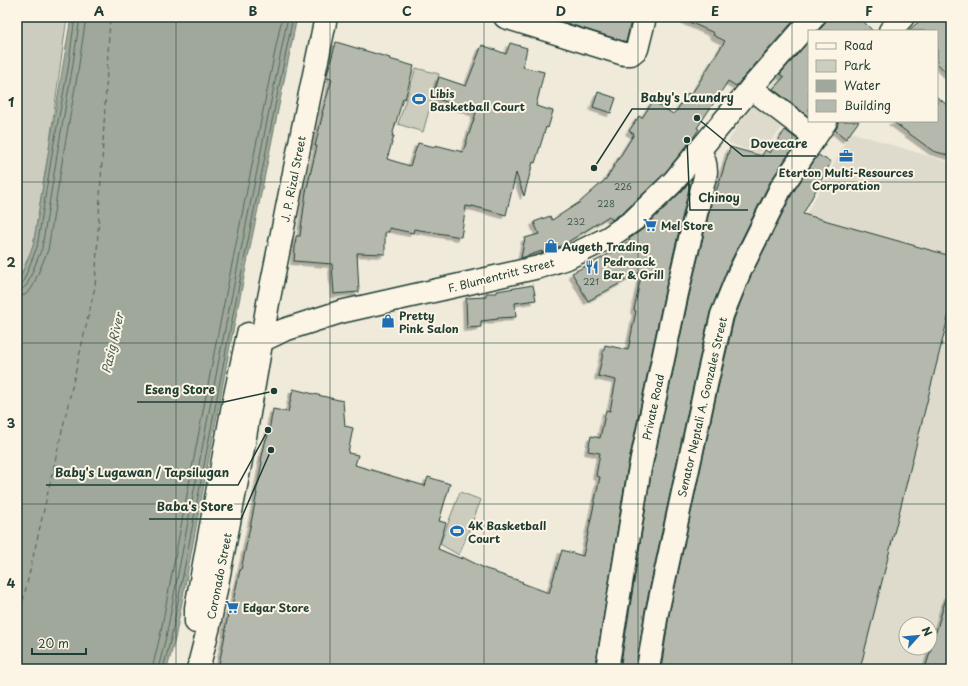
<svg xmlns="http://www.w3.org/2000/svg" width="968" height="686" viewBox="0 0 968 686" font-family="'Playpen Sans',sans-serif">
<defs>
<filter id="shadow"><feDropShadow dx="-3.5" dy="3.5" stdDeviation="0" flood-color="#0004"/></filter>
</defs>
<rect width="100%" height="100%" fill="#efeada"/>
<filter id="ink" filterUnits="userSpaceOnUse"><feTurbulence type="fractalNoise" baseFrequency=".025" numOctaves="2"/><feDisplacementMap in="SourceGraphic" scale="8" xChannelSelector="R" yChannelSelector="G"/><feConvolveMatrix kernelMatrix="1 2 1 2 8 2 1 2 1" color-interpolation-filters="sRGB"/></filter>
<g filter="url(#ink)">
<g fill="#dedbcc" fill-rule="evenodd">
<polygon points="809,43 809,96 759,155 728,142 742,119"/>
<path d="M 850,132 L 951,163 L 951,669 L 684,669 L 787,249 L 834,164 ZM 906,624 L 930,624 L 930,648 L 906,648 Z"/>
</g>
<g fill="#cccdbf" stroke="#76857a">
<polygon points="17,17 67,17 49,148 33,246 17,285"/>
<polygon points="416,68 439,74 423,132 398,124"/>
<polygon points="460,492 481,500 459,555 440,544"/>
</g>
<polygon fill="#9fa89a" stroke="#6c7d71" points="71,17 297,17 230,346 175,639 167,669 17,669 17,285 33,246"/>
<g fill="none" stroke-linecap="round" stroke-linejoin="round">
<g stroke="#52685d" stroke-width="1">
<polyline points="17,285 20,285 23,282 37,247 53,148 68,69 75,17"/>
<polyline points="17,290 22,289 27,285 42,248 58,149 72,70 80,17"/>
<polyline points="17,296 25,295 32,288 48,250 64,150 78,71 86,17"/>
<polyline points="152,669 153,665 160,636 216,343 282,17"/>
<polyline points="158,669 166,637 222,344 288,17"/>
<polyline points="163,669 171,638 227,345 293,17"/>
</g>
<polyline stroke="#455d53" stroke-width="1" stroke-dasharray="5 4" stroke-linecap="butt" points="17,627 95,287 110,17"/>
</g>
<g fill="#b5b9ad" stroke="#1f3d34" filter="url(#shadow)">
<polygon points="547,17 632,17 626,42"/>
<polygon points="678,17 797,17 736,86 728,81 719,95 697,128 699,129 693,138 664,174 626,210 612,220 609,216 563,245 542,253 542,251 521,258 525,238 539,234 534,222 550,216 552,220 580,202 606,179 634,134 629,131 639,116 642,118 653,101 673,114 674,113 675,113 688,93 691,95 698,84 725,41 713,35 714,33"/>
<polygon points="826,17 859,17 873,31 818,31 824,25 826,20"/>
<polygon points="924,17 951,17 951,78 937,63 937,31 908,31"/>
<polygon points="809,41 809,117 773,89 784,77 780,74"/>
<polygon points="336,42 390,58 389,59 414,66 405,99 403,98 392,136 394,136 387,159 410,166 418,143 435,147 435,145 463,152 476,113 433,97 439,77 466,86 482,45 506,54 510,43 527,48 523,67 544,72 536,106 553,111 548,128 546,127 535,163 533,162 524,196 516,173 506,215 472,206 472,207 466,206 461,237 414,229 413,233 389,228 389,232 385,232 385,254 357,253 359,292 334,294 332,264 294,261 296,236 300,236 306,192 317,146 315,146 323,113 322,113 332,79 326,78"/>
<polygon points="598,92 616,98 611,113 593,107"/>
<polygon points="937,97 951,108 951,156 933,151 892,121 937,121"/>
<polygon points="838,121 859,121 846,139 835,130 837,128"/>
<polygon points="785,130 798,140 770,182 728,267 710,312 694,382 645,610 636,669 620,669 651,475 689,296 712,200 713,200 722,174 730,147 762,156 765,150 770,153"/>
<polygon points="818,155 831,162 803,214 951,256 951,306 860,669 661,669 669,615 718,388 734,319 750,278 792,194"/>
<polygon points="688,183 690,184 665,290 627,470 595,669 218,669 226,630 225,630 229,610 231,610 240,570 241,570 252,518 257,493 256,493 262,462 261,461 266,439 267,439 270,425 273,409 288,412 293,389 343,401 345,426 353,428 348,453 358,455 355,465 425,486 428,477 450,484 439,521 446,523 438,549 462,559 462,557 486,569 496,572 496,573 523,582 522,583 549,593 562,550 583,556 600,477 596,476 600,453 588,451 591,436 600,438 606,410 610,411 616,380 598,376 605,345 628,350 636,311 634,310 642,271 588,301 572,273 609,254 630,240 629,239 643,229 682,191"/>
<polygon points="533,285 536,300 515,303 516,317 497,318 498,319 481,321 481,327 467,328 466,298 486,297 486,293 497,293 497,291"/>
<polygon points="947,595 951,595 951,669 925,669"/>
</g>
<g fill="none" stroke-linecap="round" stroke-linejoin="round">
<g stroke="#1f3d34" stroke-width="25">
<g id="minor">
<polyline points="505,17 624,54 631,54 637,49 645,17"/>
<polyline points="890,31 903,17"/>
<polyline points="751,88 815,137"/>
<polyline points="261,341 284,330 340,312 482,280 539,267 567,258 608,238 634,220 673,182 751,88 814,17"/>
<polyline points="196,622 196,608 233,405 248,334"/>
<polyline points="198,669 209,626 241,460 268,303 306,113 326,17"/>
<path d="M 607,669 L 639,473 L 677,293 L 706,172 C 706,163 704,157 699,150"/>
<polyline points="648,669 657,613 706,385 722,315 739,273 781,188 826,121"/>
</g>
</g>
<use href="#minor" stroke="#fcf5e5" stroke-width="22"/>
</g>
</g>
<path fill="none" stroke="#1f3d34" stroke-width="1" stroke-opacity="0.55" d="M 176,17 L 176,669M 330,17 L 330,669M 484,17 L 484,669M 638,17 L 638,669M 792,17 L 792,669M 17,182 L 951,182M 17,343 L 951,343M 17,504 L 951,504"/>
<defs>
<g id="stadium-bare" transform="scale(1.08)"><path d="M0-5a6.5 5 0 1 0 0 10a6.5 5 0 1 0 0-10ZM-3.5-1.8h7v3.6h-7Z" fill="#1f6fb2" stroke="#fcf5e5" stroke-width="2.5" paint-order="stroke"/></g>
<g id="office-bare" transform="scale(1.08)"><path d="M-6-3h4V-5.5h4V-3h4V5H-6ZM-1-4.5V-3h2v-1.5ZM-6 0V1H6V0Z" fill="#1f6fb2" stroke="#fcf5e5" stroke-width="2.5" paint-order="stroke"/></g>
<g id="supermarket-bare" transform="scale(1.08)"><path d="M-6-5.5h2.5l.6 2H6L4.5 2H-2.5L-4.4-4H-6ZM-1.5 3.2a1.3 1.3 0 1 0 .1 0ZM3 3.2a1.3 1.3 0 1 0 .1 0Z" fill="#1f6fb2" stroke="#fcf5e5" stroke-width="2.5" paint-order="stroke"/></g>
<g id="shop-bare" transform="scale(1.08)"><path d="M-5-2.5h2.3a2.7 3.5 0 0 1 5.4 0H5L5.5 6h-11ZM-1.5-2.5h3a1.5 2.3 0 0 0-3 0Z" fill="#1f6fb2" stroke="#fcf5e5" stroke-width="2.5" paint-order="stroke"/></g>
<g id="restaurant-bare" transform="scale(1.08)"><path d="M-5-6h1v4h1v-4h1v4h1v-4h1v5L-1.5 .5V6h-2V.5L-5-1ZM5-6V6H3V1.5H1.5Q1.5-4 5-6Z" fill="#1f6fb2" stroke="#fcf5e5" stroke-width="2.5" paint-order="stroke"/></g>
</defs>
<g fill-rule="evenodd">
<use href="#stadium-bare" x="419" y="99"/>
<use href="#office-bare" x="846" y="156"/>
<use href="#supermarket-bare" x="650" y="225"/>
<use href="#shop-bare" x="551" y="246"/>
<use href="#restaurant-bare" x="592" y="267"/>
<use href="#shop-bare" x="388" y="321"/>
<use href="#stadium-bare" x="457" y="531"/>
<use href="#supermarket-bare" x="232" y="607"/>
</g>
<g text-anchor="middle" dominant-baseline="central" stroke-width="4" stroke-linejoin="round" paint-order="stroke">
<g font-size="9" fill="#445c52">
<text x="623" y="186">226</text>
<text x="606" y="203">228</text>
<text x="576" y="221">232</text>
<text x="591" y="281">221</text>
</g>
<g font-size="11" font-weight="bold" fill="#1f3d34" stroke="#fcf5e5" text-anchor="start">
<text x="430" y="93">Libis<tspan x="430" dy="13">Basketball Court</tspan></text>
<text x="846" y="172" text-anchor="middle">Eterton Multi-Resources<tspan x="846" dy="13">Corporation</tspan></text>
<text x="661" y="225">Mel Store</text>
<text x="562" y="246">Augeth Trading</text>
<text x="603" y="261">Pedroack<tspan x="603" dy="13">Bar &amp; Grill</tspan></text>
<text x="399" y="315">Pretty<tspan x="399" dy="13">Pink Salon</tspan></text>
<text x="468" y="525">4K Basketball<tspan x="468" dy="13">Court</tspan></text>
<text x="243" y="607">Edgar Store</text>
</g>
<g font-size="11" fill="#1f3d34" stroke="#fcf5e5">
<text transform="translate(293 179) rotate(-79)">J. P. Rizal Street</text>
<text transform="translate(501 275) rotate(-14)">F. Blumentritt Street</text>
<text transform="translate(653 407) rotate(-78)">Private Road</text>
<text transform="translate(702 407) rotate(-77)">Senator Neptali A. Gonzales Street</text>
<text transform="translate(219 576) rotate(-79)">Coronado Street</text>
</g>
<g font-size="12" font-style="italic" fill="#455d53" stroke="#fcf5e5">
<text transform="translate(112 343) rotate(-77)">Pasig River</text>
</g>
</g>
<path fill="none" stroke="#1f3d34" stroke-width="1.5" d="M594 168L632 109H742M697 118L743 156H816M687 140L690 210H748M274 391L224 402H137M268 430L238 485H46M271 450L241 519H149"/>
<g fill="#1f3d34" stroke="#fcf5e5" stroke-width="1.5">
<circle cx="594" cy="168" r="4"/>
<circle cx="697" cy="118" r="4"/>
<circle cx="687" cy="140" r="4"/>
<circle cx="274" cy="391" r="4"/>
<circle cx="268" cy="430" r="4"/>
<circle cx="271" cy="450" r="4"/>
</g>
<g font-size="12" text-anchor="middle" font-weight="bold" fill="#1f3d34" stroke="#fcf5e5" stroke-width="4" stroke-linejoin="round" paint-order="stroke">
<text x="687" y="102">Baby's Laundry</text>
<text x="779" y="148">Dovecare</text>
<text x="719" y="202">Chinoy</text>
<text x="180" y="394">Eseng Store</text>
<text x="142" y="477">Baby's Lugawan / Tapsilugan</text>
<text x="195" y="511">Baba's Store</text>
</g>
<rect width="968" height="686" fill="none" stroke="#fcf5e5" stroke-width="44"/>
<rect x="808" y="30" width="130" height="92" fill="#fcf5e5" stroke="#a4ab9e"/>
<rect x="816" y="43" width="20" height="6" fill="#fcf5e5" stroke="#a4ab9e"/>
<text x="844" y="50" font-size="12" fill="#1f3d34">Road</text>
<rect x="816" y="60" width="20" height="12" fill="#cccdbf" stroke="#a4ab9e"/>
<text x="844" y="70" font-size="12" fill="#1f3d34">Park</text>
<rect x="816" y="80" width="20" height="12" fill="#9fa89a" stroke="#a4ab9e"/>
<text x="844" y="90" font-size="12" fill="#1f3d34">Water</text>
<rect x="816" y="100" width="20" height="12" fill="#b5b9ad" stroke="#a4ab9e"/>
<text x="844" y="110" font-size="12" fill="#1f3d34">Building</text>
<g transform="translate(918 636) rotate(63)"><circle r="19" fill="#fcf5e5" stroke="#a4ab9e"/>
<path d="M0-3L7 15L0 10L-7 15Z" fill="#1f6fb2"/>
<text y="-6" font-size="11" font-weight="bold" text-anchor="middle" fill="#1f3d34">N</text>
</g>
<path d="M32 648v6h54v-6" fill="none" stroke="#1f3d34" stroke-width="2"/>
<text x="38" y="648" font-size="12" fill="#1f3d34" stroke="#fcf5e5" stroke-width="3" paint-order="stroke">20 m</text>
<rect x="22" y="22" width="924" height="642" fill="none" stroke="#1f3d34" stroke-width="1.5"/>
<g font-size="13" text-anchor="middle" font-weight="bold" fill="#1f3d34">
<text x="99" y="16">A</text>
<text x="253" y="16">B</text>
<text x="407" y="16">C</text>
<text x="561" y="16">D</text>
<text x="715" y="16">E</text>
<text x="869" y="16">F</text>
<text x="11" y="107">1</text>
<text x="11" y="267">2</text>
<text x="11" y="428">3</text>
<text x="11" y="588">4</text>
</g>
</svg>
